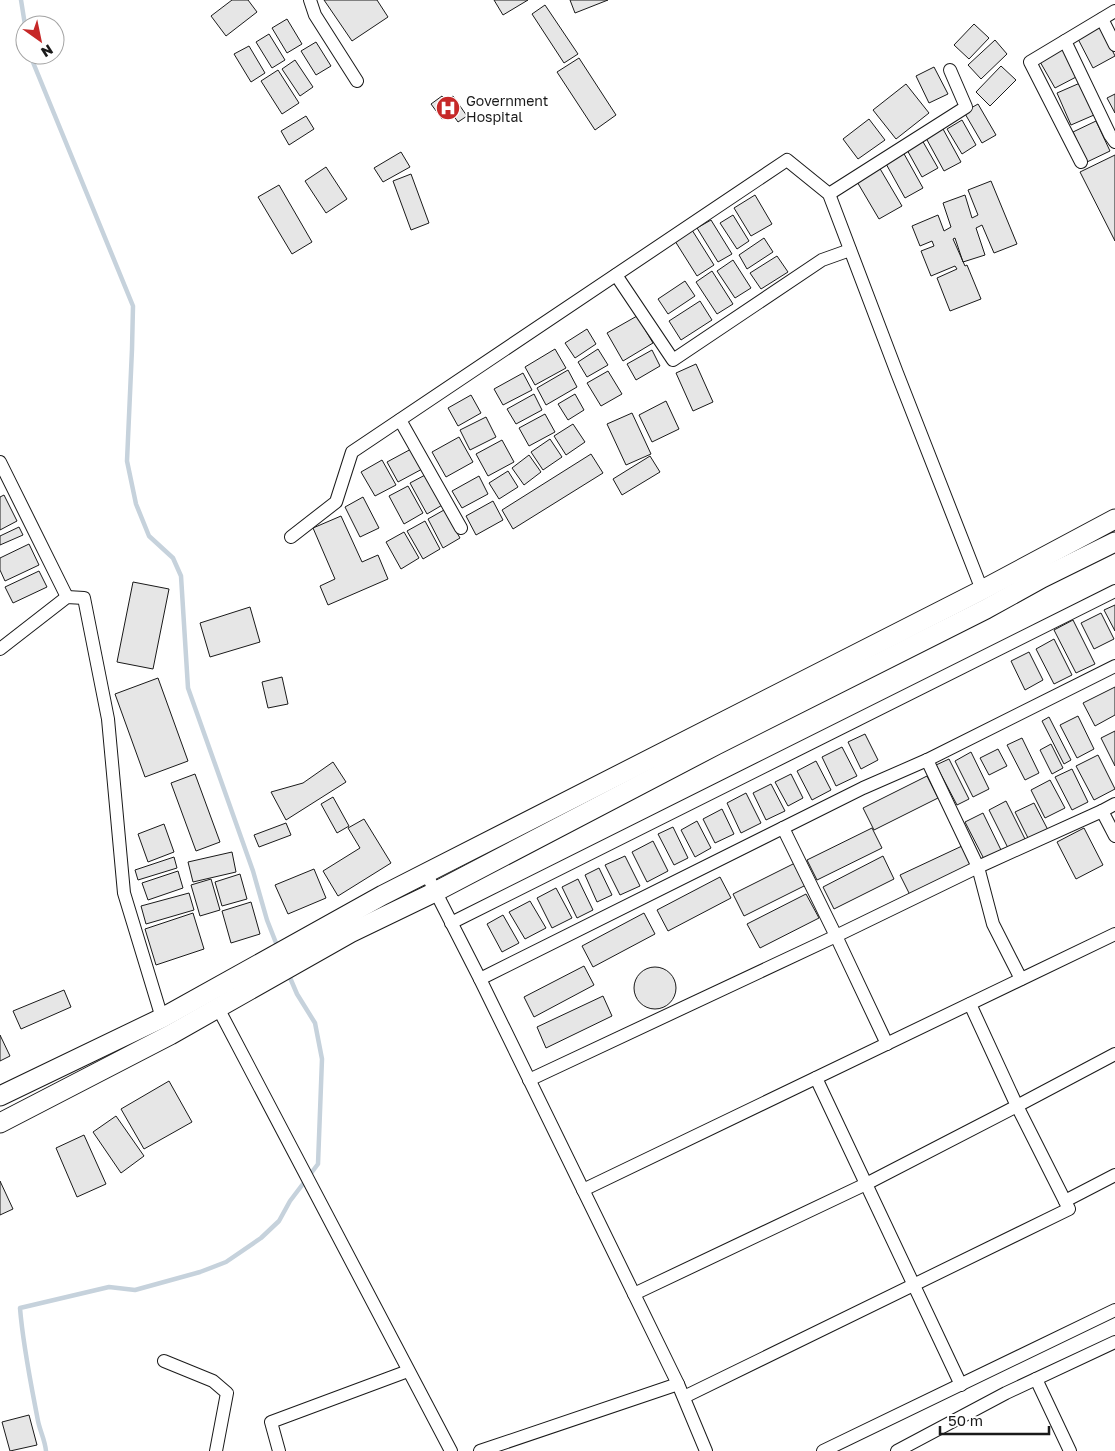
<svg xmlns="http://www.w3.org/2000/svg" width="1115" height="1451" viewBox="0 0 1115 1451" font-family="'Golos Text',sans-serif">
<rect width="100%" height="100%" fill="#fff"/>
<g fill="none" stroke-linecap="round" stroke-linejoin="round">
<g stroke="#c6d2dc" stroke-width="4.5">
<polyline points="21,0 25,25"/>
<polyline points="30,55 133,306 132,349 127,461 136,504 149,536 173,558 181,576 188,688 253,871 267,920 278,948"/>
<path d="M 46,1451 C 45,1440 40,1431 38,1421 C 31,1384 23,1346 20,1308 L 109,1287 L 135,1290 L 200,1272 L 226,1262 L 261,1238 L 279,1221 L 290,1201 L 318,1164 L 322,1059 L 315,1023 L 297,994 L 288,973"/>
</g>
</g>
<g fill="#e6e6e6" stroke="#1a1a1a">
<polygon points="232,0 248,0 257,12 226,36 211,16"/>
<polygon points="324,0 377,0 388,17 352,41"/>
<polygon points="494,0 528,0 503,15"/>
<polygon points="570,0 608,0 575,13"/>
<polygon points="545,5 578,54 564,63 532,14"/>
<polygon points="287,19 302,44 287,53 272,28"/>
<polygon points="974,24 989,38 969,59 954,45"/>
<polygon points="1100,25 1115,56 1093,68 1077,37"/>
<polygon points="269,34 285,60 272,68 256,42"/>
<polygon points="995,40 1007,54 981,79 968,65"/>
<polygon points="316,42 331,66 316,75 301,51"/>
<polygon points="249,46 265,73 251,82 234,54"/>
<polygon points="1062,47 1078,76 1055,88 1039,60"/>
<polygon points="579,58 616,115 595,130 557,72"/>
<polygon points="295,60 313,87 300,96 282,69"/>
<polygon points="1001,66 1016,80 990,106 976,92"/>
<polygon points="934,67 948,94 929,103 916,76"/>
<polygon points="278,70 299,103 282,114 261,81"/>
<polygon points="1080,83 1094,115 1071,125 1057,93"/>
<polygon points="906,84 929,113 896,139 873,110"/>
<polygon points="1115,94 1115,113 1107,98"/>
<polygon points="442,96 446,101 453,96 467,116 458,122 451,112 442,119 431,104"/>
<polygon points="978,104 996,135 982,143 964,112"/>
<polygon points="306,116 314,129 289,145 281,131"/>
<polygon points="869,119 885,140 858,159 843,139"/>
<polygon points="962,120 976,145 962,154 947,129"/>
<polygon points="1096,121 1110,151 1087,162 1073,132"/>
<polygon points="943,129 961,162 944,171 926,138"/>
<polygon points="922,140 938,168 922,177 906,148"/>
<polygon points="401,152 410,167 383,182 374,168"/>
<polygon points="903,152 923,188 905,198 885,162"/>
<polygon points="1115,155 1115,241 1080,172"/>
<polygon points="326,167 347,199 326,213 305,181"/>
<polygon points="879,167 902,206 879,219 856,180"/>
<polygon points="411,174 429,223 411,230 393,181"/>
<polygon points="991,181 1017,244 994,253 982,225 976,228 985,255 963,262 955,238 953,239 965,266 967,265 981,299 950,311 937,278 957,269 955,266 931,276 921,251 934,246 932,241 920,246 912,226 938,215 944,231 951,227 943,203 965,195 972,218 978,215 968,190"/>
<polygon points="279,185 312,242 292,254 258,197"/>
<polygon points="755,195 772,224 751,236 734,208"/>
<polygon points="733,215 749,241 737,249 720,223"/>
<polygon points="711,220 732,254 718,262 697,228"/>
<polygon points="692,230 714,265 697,276 675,241"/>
<polygon points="764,238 773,252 747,269 739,255"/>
<polygon points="777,256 788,272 761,289 750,273"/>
<polygon points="733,260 751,288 735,298 717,271"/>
<polygon points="712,271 733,304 717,314 696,282"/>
<polygon points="685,281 695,296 668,314 658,299"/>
<polygon points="700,301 712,320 681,340 669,321"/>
<polygon points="637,316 653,343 623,361 607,333"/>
<polygon points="587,329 596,344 575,358 565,343"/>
<polygon points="555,349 566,368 535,385 525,367"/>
<polygon points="598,349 608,365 587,377 578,362"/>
<polygon points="652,350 660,366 636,380 627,364"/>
<polygon points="696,364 713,402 693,411 676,373"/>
<polygon points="568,370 577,387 546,405 537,388"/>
<polygon points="608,371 622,394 601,406 587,383"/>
<polygon points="523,373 532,390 503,405 494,389"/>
<polygon points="534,394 542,410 516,424 507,409"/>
<polygon points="575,394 584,410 568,420 558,404"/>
<polygon points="471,395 481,413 458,426 448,408"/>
<polygon points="666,401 679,429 652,442 639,415"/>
<polygon points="632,413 651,454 626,465 607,424"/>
<polygon points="545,414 555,432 529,446 519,428"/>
<polygon points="486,417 496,437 470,450 460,430"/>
<polygon points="573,424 585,442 566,455 554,436"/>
<polygon points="459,437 473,462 446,477 432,452"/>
<polygon points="550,439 562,457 543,470 531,452"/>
<polygon points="502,440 514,462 488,476 476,454"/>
<polygon points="413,448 424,468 398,482 387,462"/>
<polygon points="591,454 603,473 513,529 502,510"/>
<polygon points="529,455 541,472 524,485 512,468"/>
<polygon points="650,456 660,472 622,495 613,479"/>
<polygon points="382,460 396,485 375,496 361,472"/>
<polygon points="508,471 518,487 499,499 489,483"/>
<polygon points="427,474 444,504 427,514 410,483"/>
<polygon points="479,476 488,494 462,508 452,491"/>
<polygon points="408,486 423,513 404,524 389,496"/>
<polygon points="4,495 17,521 0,530 0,497"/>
<polygon points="363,497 379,528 360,537 345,507"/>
<polygon points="493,501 503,520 476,535 466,516"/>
<polygon points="444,510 460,538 443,548 428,519"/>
<polygon points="341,516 362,562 378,555 388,579 328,605 320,586 335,579 313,528"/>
<polygon points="425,521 440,549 423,559 407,531"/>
<polygon points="19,527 23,535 0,545 0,536"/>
<polygon points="404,532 419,558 401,569 386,542"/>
<polygon points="29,544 39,565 5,581 0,570 0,558"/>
<polygon points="39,571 47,587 13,603 5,587"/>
<polygon points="133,582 169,589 153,669 117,662"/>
<polygon points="1115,605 1115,631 1104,610"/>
<polygon points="250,607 260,642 210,657 200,623"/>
<polygon points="1101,613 1114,639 1094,649 1081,623"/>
<polygon points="1073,620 1095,664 1076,673 1054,630"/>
<polygon points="1054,639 1072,675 1054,684 1036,649"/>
<polygon points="1029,652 1043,680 1025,690 1011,661"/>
<polygon points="282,677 288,704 268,708 262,682"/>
<polygon points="158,678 188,761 145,777 115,694"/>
<polygon points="1115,687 1115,715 1095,726 1083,703"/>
<polygon points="1078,716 1094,749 1077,758 1060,725"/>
<polygon points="1049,717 1071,760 1064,764 1042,721"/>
<polygon points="1115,731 1115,766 1101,738"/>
<polygon points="865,734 878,760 861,769 848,742"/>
<polygon points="1022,738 1039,773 1025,780 1007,745"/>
<polygon points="1051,744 1063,768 1052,774 1040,750"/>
<polygon points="842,747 857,776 836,786 822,757"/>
<polygon points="998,749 1007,766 989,775 980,758"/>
<polygon points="971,752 989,789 973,797 955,761"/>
<polygon points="1098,755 1115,789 1094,800 1076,766"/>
<polygon points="949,759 969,799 957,805 936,765"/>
<polygon points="816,761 831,790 812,800 797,771"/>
<polygon points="333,762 346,782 286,820 271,792 303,783"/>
<polygon points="1072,769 1088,802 1072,810 1055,777"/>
<polygon points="195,774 220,842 196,851 171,783"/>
<polygon points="791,774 803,798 788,806 775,782"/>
<polygon points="927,776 938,798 874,830 863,808"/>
<polygon points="1050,780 1065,808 1045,818 1031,790"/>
<polygon points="771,784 785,811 766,820 753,793"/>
<polygon points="746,793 761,823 741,833 727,803"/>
<polygon points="333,797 349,826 337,833 321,804"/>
<polygon points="1006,801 1025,839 1008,848 989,810"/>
<polygon points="1034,803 1048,830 1029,840 1015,812"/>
<polygon points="722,809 734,834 715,843 703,819"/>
<polygon points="983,813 1001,850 984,859 965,822"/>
<polygon points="364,819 391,863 338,896 323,871 360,848 348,828"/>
<polygon points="697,821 711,848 695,857 681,830"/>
<polygon points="286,823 291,835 259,847 254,835"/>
<polygon points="164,824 174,852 148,862 138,834"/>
<polygon points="673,827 688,858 674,865 658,834"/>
<polygon points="872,828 882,848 817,880 807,860"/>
<polygon points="1084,828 1103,865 1076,879 1057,842"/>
<polygon points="653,841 668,871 647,882 632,852"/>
<polygon points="962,846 971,866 910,895 900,875"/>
<polygon points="232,852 236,872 193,882 188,862"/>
<polygon points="625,856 640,886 620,895 605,865"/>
<polygon points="883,856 894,879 834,909 823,887"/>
<polygon points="174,857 177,868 138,880 135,870"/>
<polygon points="795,863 806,885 744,916 733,894"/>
<polygon points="599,868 612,895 597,902 585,875"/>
<polygon points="314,869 326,898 288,914 275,885"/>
<polygon points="178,871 183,888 148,900 142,883"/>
<polygon points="240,874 247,899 222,906 215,882"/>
<polygon points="720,877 731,898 668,931 657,910"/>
<polygon points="211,879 220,910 200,916 191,885"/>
<polygon points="578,879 593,910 577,918 562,887"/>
<polygon points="556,888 572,918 552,928 537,898"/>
<polygon points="189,893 194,910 146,924 141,906"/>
<polygon points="806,894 819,918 760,948 747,924"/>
<polygon points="530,901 546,928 525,939 509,912"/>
<polygon points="251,902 260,934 231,943 222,911"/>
<polygon points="193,913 204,949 156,965 145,929"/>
<polygon points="644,913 655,934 593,967 582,946"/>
<polygon points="503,915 519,943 502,952 487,924"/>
<polygon points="584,966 594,985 534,1017 524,997"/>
<circle cx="655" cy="988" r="21"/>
<polygon points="64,990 71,1007 21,1029 13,1011"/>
<polygon points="603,996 612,1016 546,1048 537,1027"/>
<polygon points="0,1035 10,1056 0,1061"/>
<polygon points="169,1081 192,1122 144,1149 121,1109"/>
<polygon points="116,1116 144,1156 121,1173 93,1132"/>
<polygon points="84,1135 106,1184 77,1197 56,1148"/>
<polygon points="0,1181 13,1209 0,1215"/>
<polygon points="29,1415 37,1445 10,1451 2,1422"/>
</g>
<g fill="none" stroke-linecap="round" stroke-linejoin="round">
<g stroke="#1a1a1a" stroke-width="14">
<g id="street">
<polyline points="310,0 315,15 357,81"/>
<polyline points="1102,19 1115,45"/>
<polyline points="1065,41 1110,135 1115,142"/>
<polyline points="1081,162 1030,62 1115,11"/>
<polyline points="829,194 966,107 950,70"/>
<polyline points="616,275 673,360 822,260 850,250"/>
<polyline points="400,420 461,528"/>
<polyline points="0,462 67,597"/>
<polyline points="291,537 336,502 352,452 787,160 829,194 897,373 982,590"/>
<polyline points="0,649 67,597 84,598 108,719 124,893 162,1018"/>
<polyline points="927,760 978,867 993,924 1021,979"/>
<polyline points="1115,804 1102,811 1115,836"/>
<polyline points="783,828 836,936 887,1044"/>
<polyline points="426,873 480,979 678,1384 706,1451"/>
<polyline points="451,923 1115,591"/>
<polyline points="480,979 863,788 927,760 1115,666"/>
<polyline points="218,1008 451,1451"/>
<polyline points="816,1078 961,1385"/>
<polyline points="529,1080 836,936 978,867 1102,811"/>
<polyline points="583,1190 1115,934"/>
<polyline points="1065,1201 1115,1175"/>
<polyline points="634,1294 866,1184 1017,1106 1115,1054"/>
<polyline points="164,1361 213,1381 227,1393 216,1451"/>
<polyline points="1036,1379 1070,1451"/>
<polyline points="684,1397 1069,1209 1017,1106 970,1004"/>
<polyline points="279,1451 271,1422 408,1371"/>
<polyline points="480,1451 678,1384"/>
<polyline points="823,1451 1115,1310"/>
<polyline points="897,1451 1006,1393 1115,1342"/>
</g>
</g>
<g stroke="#1a1a1a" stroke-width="21">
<g id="secondary">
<polyline points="0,1096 162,1018 383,895 982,590 1115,519"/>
<polyline points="0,1123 170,1035 350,933 435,892 716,745 986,609 1042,578 1115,542"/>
</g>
</g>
<use href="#street" stroke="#fff" stroke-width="12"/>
<use href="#secondary" stroke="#fff" stroke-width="19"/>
</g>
<defs>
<g id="hospital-disc" transform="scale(1.25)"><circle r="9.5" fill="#c62828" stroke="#fff"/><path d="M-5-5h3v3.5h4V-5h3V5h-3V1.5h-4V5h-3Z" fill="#fff"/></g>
</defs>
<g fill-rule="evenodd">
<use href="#hospital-disc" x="448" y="108"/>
</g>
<g text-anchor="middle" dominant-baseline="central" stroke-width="4" stroke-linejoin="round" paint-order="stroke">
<g font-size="14" fill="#1a1a1a" stroke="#fff" text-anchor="start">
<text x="466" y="100">Government<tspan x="466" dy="16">Hospital</tspan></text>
</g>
</g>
<g transform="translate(40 40) rotate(147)"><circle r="24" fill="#ffffff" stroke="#a3a3a3"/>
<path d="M0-4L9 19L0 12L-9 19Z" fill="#c62828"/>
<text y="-8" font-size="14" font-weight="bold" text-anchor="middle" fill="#1a1a1a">N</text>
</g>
<path d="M940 1426v8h109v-8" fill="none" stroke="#1a1a1a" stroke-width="2.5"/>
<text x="948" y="1426" font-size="15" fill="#1a1a1a" stroke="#ffffff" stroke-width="4" paint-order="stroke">50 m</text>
</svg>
